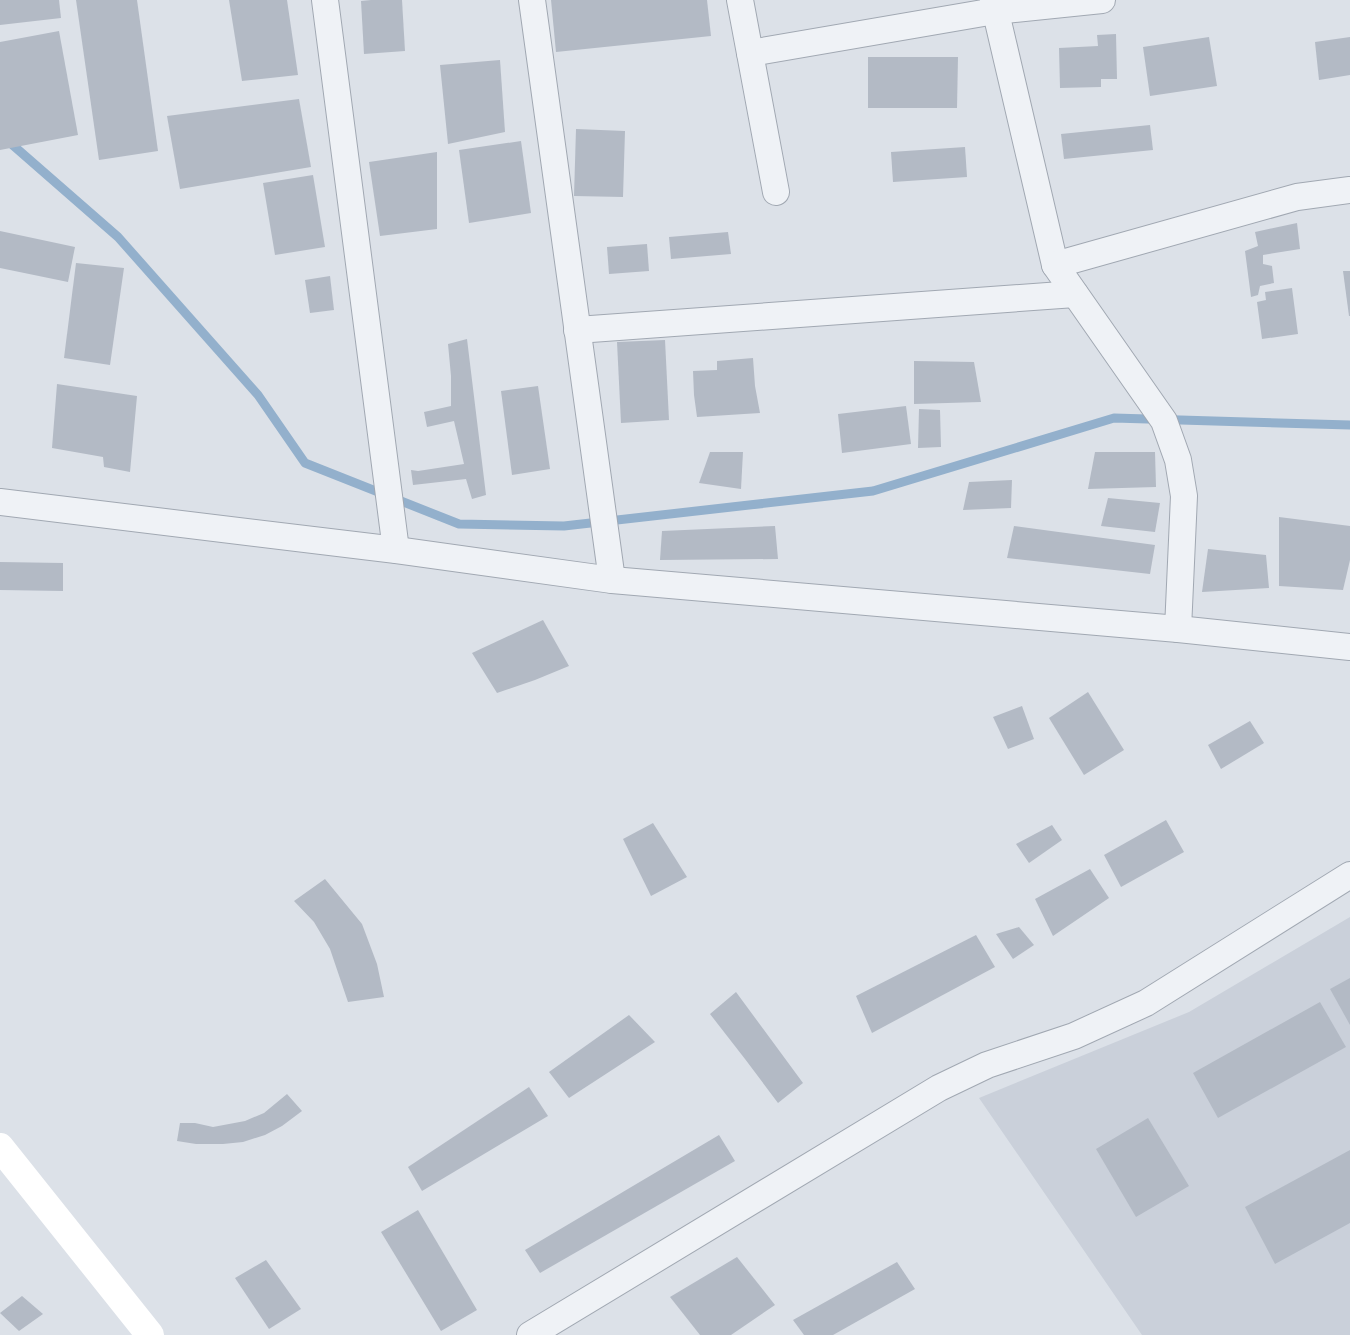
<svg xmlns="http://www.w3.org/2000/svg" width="1350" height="1335" viewBox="0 0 1350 1335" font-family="'Nunito Sans',sans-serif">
<rect width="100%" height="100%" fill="#dce1e8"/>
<polygon fill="#cad0da" points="1350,917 1350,1335 1142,1335 979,1098 1189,1012"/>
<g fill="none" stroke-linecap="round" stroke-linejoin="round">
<polyline stroke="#93b0cc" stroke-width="9" points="0,134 118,237 258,395 305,463 459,524 564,526 873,491 1114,418 1350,425"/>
</g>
<g fill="#b3bac5">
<polygon points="0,0 59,0 61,18 0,25"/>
<polygon points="76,0 137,0 158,151 99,160"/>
<polygon points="229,0 287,0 298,75 242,81"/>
<polygon points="371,0 402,0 405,51 364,54 361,1"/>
<polygon points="551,0 707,0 711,36 556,52"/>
<polygon points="59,31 78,135 0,150 0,42"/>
<polygon points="1116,34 1117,79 1101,79 1101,87 1060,88 1059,48 1098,46 1097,35"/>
<polygon points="1209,37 1217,86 1150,96 1143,47"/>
<polygon points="1350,37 1350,75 1319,80 1315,42"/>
<polygon points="868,57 958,57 957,108 868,108"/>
<polygon points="500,60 505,132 448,144 440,65"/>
<polygon points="299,99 311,167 180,189 167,116"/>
<polygon points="1150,125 1153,150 1064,159 1061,134"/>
<polygon points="576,129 625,131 623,197 574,196"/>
<polygon points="521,141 531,213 469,223 459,150"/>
<polygon points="965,147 967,177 893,182 891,152"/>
<polygon points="437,152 437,229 380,236 369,162"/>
<polygon points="313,175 325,247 275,255 263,183"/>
<polygon points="1297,223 1300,249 1263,255 1263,264 1272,266 1274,283 1260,286 1258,295 1251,297 1245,251 1258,246 1255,232"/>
<polygon points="0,231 75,247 68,282 0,268"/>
<polygon points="728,232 731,254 671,259 669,237"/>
<polygon points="647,244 649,271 609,274 607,247"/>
<polygon points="76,263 124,268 110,365 64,358"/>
<polygon points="1343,271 1350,271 1350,316 1349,316"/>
<polygon points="330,276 334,310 310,313 305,280"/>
<polygon points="1292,288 1298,334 1262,339 1257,302 1266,300 1265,292"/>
<polygon points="467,339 486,495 472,499 466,479 413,485 411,470 418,471 464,464 454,421 427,427 424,412 451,406 451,376 448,344"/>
<polygon points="665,340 669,420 621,423 617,342"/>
<polygon points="753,358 755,386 760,413 697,417 694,395 693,371 717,370 717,361"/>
<polygon points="914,361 974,362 981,402 914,404"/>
<polygon points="57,384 137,396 130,472 104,467 103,457 52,448"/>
<polygon points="538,386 550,469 512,475 501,391"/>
<polygon points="906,406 911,444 842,453 838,414"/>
<polygon points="919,409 940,410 941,447 918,448"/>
<polygon points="710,452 743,452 741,489 699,483"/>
<polygon points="1095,452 1155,452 1156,487 1088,489"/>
<polygon points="1012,480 1011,508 963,510 969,482"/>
<polygon points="1108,498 1160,503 1155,532 1101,526"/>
<polygon points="1279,517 1350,526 1350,560 1343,590 1279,586"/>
<polygon points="775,526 778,559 660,560 662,531"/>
<polygon points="1014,526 1155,545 1150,574 1007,558"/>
<polygon points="1208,549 1266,555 1269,588 1202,592"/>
<polygon points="0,562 63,563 63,591 0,590"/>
<polygon points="543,620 569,666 535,680 497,693 472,653"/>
<polygon points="1088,692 1124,750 1084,775 1049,718"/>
<polygon points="1022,706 1034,739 1008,749 993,717"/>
<polygon points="1250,721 1264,743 1221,769 1208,745"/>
<polygon points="1166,820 1184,852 1121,887 1104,855"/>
<polygon points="653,823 687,877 651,896 623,839"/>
<polygon points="1052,825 1062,840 1029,863 1016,844"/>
<polygon points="1090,869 1109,898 1053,936 1035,899"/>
<polygon points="325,879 362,924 377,964 384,997 348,1002 330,949 314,922 294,901"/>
<polygon points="1019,927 1034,945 1013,959 996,934"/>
<polygon points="976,935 995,967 872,1033 856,996"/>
<polygon points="1350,978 1350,1025 1330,989"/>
<polygon points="736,992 803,1083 778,1103 745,1059 710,1014"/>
<polygon points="1320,1002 1346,1047 1218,1118 1193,1073"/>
<polygon points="629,1015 655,1042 569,1098 549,1072"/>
<polygon points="529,1087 548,1116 422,1191 408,1167"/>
<polygon points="287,1094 302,1111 282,1126 265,1135 243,1142 223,1144 196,1144 177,1141 180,1123 195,1123 213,1127 245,1121 264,1113"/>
<polygon points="1148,1118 1189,1186 1136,1217 1096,1149"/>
<polygon points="719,1135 735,1161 540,1273 525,1250"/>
<polygon points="1350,1150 1350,1223 1275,1264 1245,1207"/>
<polygon points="418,1210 477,1310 441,1331 381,1232"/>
<polygon points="737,1257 775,1305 731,1335 700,1335 670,1297"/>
<polygon points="266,1260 301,1309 269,1329 235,1278"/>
<polygon points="897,1262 915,1289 833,1335 804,1335 793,1320"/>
<polygon points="22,1296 43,1314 19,1331 0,1313"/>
</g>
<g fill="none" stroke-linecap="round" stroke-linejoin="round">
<g stroke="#a1a8b2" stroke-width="28">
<g id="street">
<polyline points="325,0 396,550"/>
<polyline points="532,0 612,580"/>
<polyline points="740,0 776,192"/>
<polyline points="993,0 1055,265 1164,421 1178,460 1184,496 1178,629"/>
<polyline points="750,53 995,11 1102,0"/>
<polyline points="1055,265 1297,197 1350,190"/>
<polyline points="577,330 1075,294"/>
<polyline points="0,502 396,550 612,580 1178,629 1350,647"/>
<polyline points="530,1335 939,1088 987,1065 1074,1036 1146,1003 1350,875"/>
</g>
</g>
<use href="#street" stroke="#eff2f6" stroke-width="26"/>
<polyline stroke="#fff" stroke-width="28" points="0,1147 150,1335"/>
</g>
</svg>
